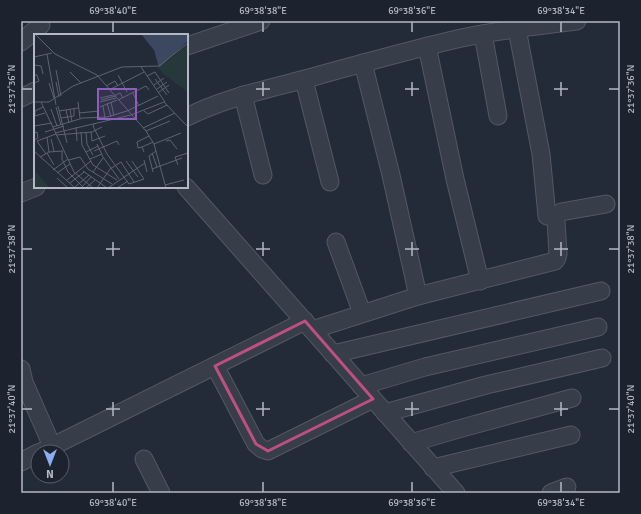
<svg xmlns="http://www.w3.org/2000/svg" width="641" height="514" viewBox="0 0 641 514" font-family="Signika,sans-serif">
<rect width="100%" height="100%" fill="#242b38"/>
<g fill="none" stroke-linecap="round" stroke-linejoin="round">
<g stroke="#535864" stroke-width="19">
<g id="minor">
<polyline points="517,29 541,154 547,216"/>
<polyline points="483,34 498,116"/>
<polyline points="21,42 41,25"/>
<polyline points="187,46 261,21"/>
<polyline points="427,46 455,179 480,281"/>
<polyline points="363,63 391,175 418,296"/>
<polyline points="304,80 330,182"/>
<polyline points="243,95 263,175"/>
<polyline points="21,98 35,91"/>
<path d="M 187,117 C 224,98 265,90 305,79 C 356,65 406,51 457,39 C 496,30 537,26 577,21"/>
<polyline points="186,187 456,493"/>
<polyline points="21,193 36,187"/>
<polyline points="336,242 362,313"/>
<polyline points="312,330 418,296 555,261 557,258 558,254 556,221 557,215 561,212 606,204"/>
<polyline points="333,354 601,291"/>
<polyline points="215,366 256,444 262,449 268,451 373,399"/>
<polyline points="21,369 24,382 52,446"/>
<polyline points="361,386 425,367 598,327"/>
<polyline points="385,413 486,385 602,358"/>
<polyline points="411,443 455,430 572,398"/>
<polyline points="41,452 305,321"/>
<polyline points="144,459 161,493"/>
<polyline points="21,462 38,453"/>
<polyline points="433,468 571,435"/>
<polyline points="551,493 567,487"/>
</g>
</g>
<use href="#minor" stroke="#373d49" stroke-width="17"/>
</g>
<path fill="none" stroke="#bd5080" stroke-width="3" stroke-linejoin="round" d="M 305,321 L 373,399 L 268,451 L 256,444 L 215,366 Z"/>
<path fill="none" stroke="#b3b8c5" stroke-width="1.5" d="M 113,22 L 113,32M 263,22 L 263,32M 412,22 L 412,32M 561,22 L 561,32M 263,82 L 263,96M 412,82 L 412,96M 561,82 L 561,96M 22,89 L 32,89M 256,89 L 270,89M 405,89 L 419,89M 554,89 L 568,89M 609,89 L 619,89M 113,242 L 113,256M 263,242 L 263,256M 412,242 L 412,256M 561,242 L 561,256M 22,249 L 32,249M 106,249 L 120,249M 256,249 L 270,249M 405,249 L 419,249M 554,249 L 568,249M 609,249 L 619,249M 113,402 L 113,416M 263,402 L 263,416M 412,402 L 412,416M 561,402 L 561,416M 22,409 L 32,409M 106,409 L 120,409M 256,409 L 270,409M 405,409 L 419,409M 554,409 L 568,409M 609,409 L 619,409M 113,482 L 113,492M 263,482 L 263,492M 412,482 L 412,492M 561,482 L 561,492"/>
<g transform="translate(34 34)">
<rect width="154" height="154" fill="#242b38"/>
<path d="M 154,10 L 154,58 L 128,39 L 125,34 ZM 0,136 L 16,154 L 0,154 Z" fill="#27383a"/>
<path d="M 107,0 L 154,0 L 154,7 L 125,34 L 120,16 Z" fill="#3b4860"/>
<path fill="none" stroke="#5d6370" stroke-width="1" d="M 1,0 L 21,20 L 63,41 L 112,97 L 120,110 L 132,154M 13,20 L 22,71M 0,23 L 18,19M 0,31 L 7,32 L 9,40M 107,33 L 131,68M 22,36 L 27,62M 36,38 L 47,49M 0,41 L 3,41 L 5,47 L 0,49M 84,41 L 93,58M 113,42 L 121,38 L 135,59M 121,45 L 133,61M 22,48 L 25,63M 15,49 L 20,64M 120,51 L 130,44M 72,52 L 81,47 L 84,52M 123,55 L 133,48M 75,56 L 110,38M 125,58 L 135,51M 99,59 L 105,72M 80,62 L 86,59 L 89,64M 66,64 L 79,61M 67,66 L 81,62M 84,66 L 112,52 L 115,56M 0,68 L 15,68 L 39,52 L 88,33 L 125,32 L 154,9M 7,68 L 40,138 L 59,154M 44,68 L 46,84M 66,68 L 82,64M 77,68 L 80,82M 73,69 L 77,83M 24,72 L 33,109M 69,72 L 71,84M 9,73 L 1,77 L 1,82 L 11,79M 22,73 L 27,91M 66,73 L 83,66M 17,75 L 23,92M 36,75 L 38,88M 32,76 L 35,89M 25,77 L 44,74M 93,77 L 124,62M 110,77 L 114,80 L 133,71M 45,79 L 65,77M 97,81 L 130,68 L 154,93M 27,84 L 40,82 L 40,74M 61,89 L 59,92 L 73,120 L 95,150 L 110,145 L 98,127M 0,92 L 18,89M 19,93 L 49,84 L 73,83 L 93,77M 42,93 L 43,107M 109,94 L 141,79M 112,97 L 136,87M 11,98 L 30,92M 47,98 L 48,111 L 59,131 L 83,146M 52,98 L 53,110 L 59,121M 57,98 L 58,107 L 71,102M 0,99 L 3,98 L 4,104 L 0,106M 21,99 L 97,81M 22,101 L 58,98 L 68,93M 13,103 L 15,118M 17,105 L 20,117M 132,107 L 136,106 L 143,115M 63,110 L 69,123 L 85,145M 120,110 L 147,99M 108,113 L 119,108M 0,117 L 41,154M 28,117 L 28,125 L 34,138 L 50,154M 60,117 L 83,107 L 85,111M 52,118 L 64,112M 110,118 L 108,113 L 104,114 L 103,108 L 115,102M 13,119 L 20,131M 118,119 L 123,133M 12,120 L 3,107 L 22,100M 6,123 L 15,118 L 29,117M 56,125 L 68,120M 35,126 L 46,123 L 54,135 L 78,150M 110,126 L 113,138M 92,127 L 104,143M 144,131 L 141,123 L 154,119M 118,135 L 148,124M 19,136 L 34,125M 49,137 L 73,154M 59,138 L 69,124M 119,138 L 115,122 L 122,117M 23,139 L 36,130M 23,144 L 34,154M 33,146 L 57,127M 36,149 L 50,138M 131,151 L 150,146M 41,153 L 55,141M 47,154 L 57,143M 52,154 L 61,146M 63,154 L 76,135 L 87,128 L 100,148M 74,154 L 111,129M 83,154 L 94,147"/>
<path fill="#8f5dc1" fill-opacity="0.15" stroke="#8f5dc1" stroke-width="2" d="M 64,55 L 102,55 L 102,85 L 64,85 Z"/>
<rect width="154" height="154" fill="none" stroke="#b3b8c5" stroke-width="2"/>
</g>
<rect width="641" height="514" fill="none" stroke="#1d232e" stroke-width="44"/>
<g transform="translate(50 464) rotate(180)"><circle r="19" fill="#1d232e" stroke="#595f6a"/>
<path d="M0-3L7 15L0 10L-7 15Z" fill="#8eadee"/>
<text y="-6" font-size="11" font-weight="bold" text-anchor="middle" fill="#b3b8c5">N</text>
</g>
<rect x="22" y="22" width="597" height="470" fill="none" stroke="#b3b8c5" stroke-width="1.5"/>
<g font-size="10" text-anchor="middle" fill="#b3b8c5">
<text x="113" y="14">69°38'40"E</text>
<text x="263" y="14">69°38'38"E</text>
<text x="412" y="14">69°38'36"E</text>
<text x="561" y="14">69°38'34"E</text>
<text transform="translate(630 89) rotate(-90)" y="4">21°37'36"N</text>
<text transform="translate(11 89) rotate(-90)" y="4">21°37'36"N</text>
<text transform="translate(630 249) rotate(-90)" y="4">21°37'38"N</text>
<text transform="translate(11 249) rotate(-90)" y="4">21°37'38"N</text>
<text transform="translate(630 409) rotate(-90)" y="4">21°37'40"N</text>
<text transform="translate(11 409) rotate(-90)" y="4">21°37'40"N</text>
<text x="113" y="506">69°38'40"E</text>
<text x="263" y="506">69°38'38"E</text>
<text x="412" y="506">69°38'36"E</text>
<text x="561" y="506">69°38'34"E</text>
</g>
</svg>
